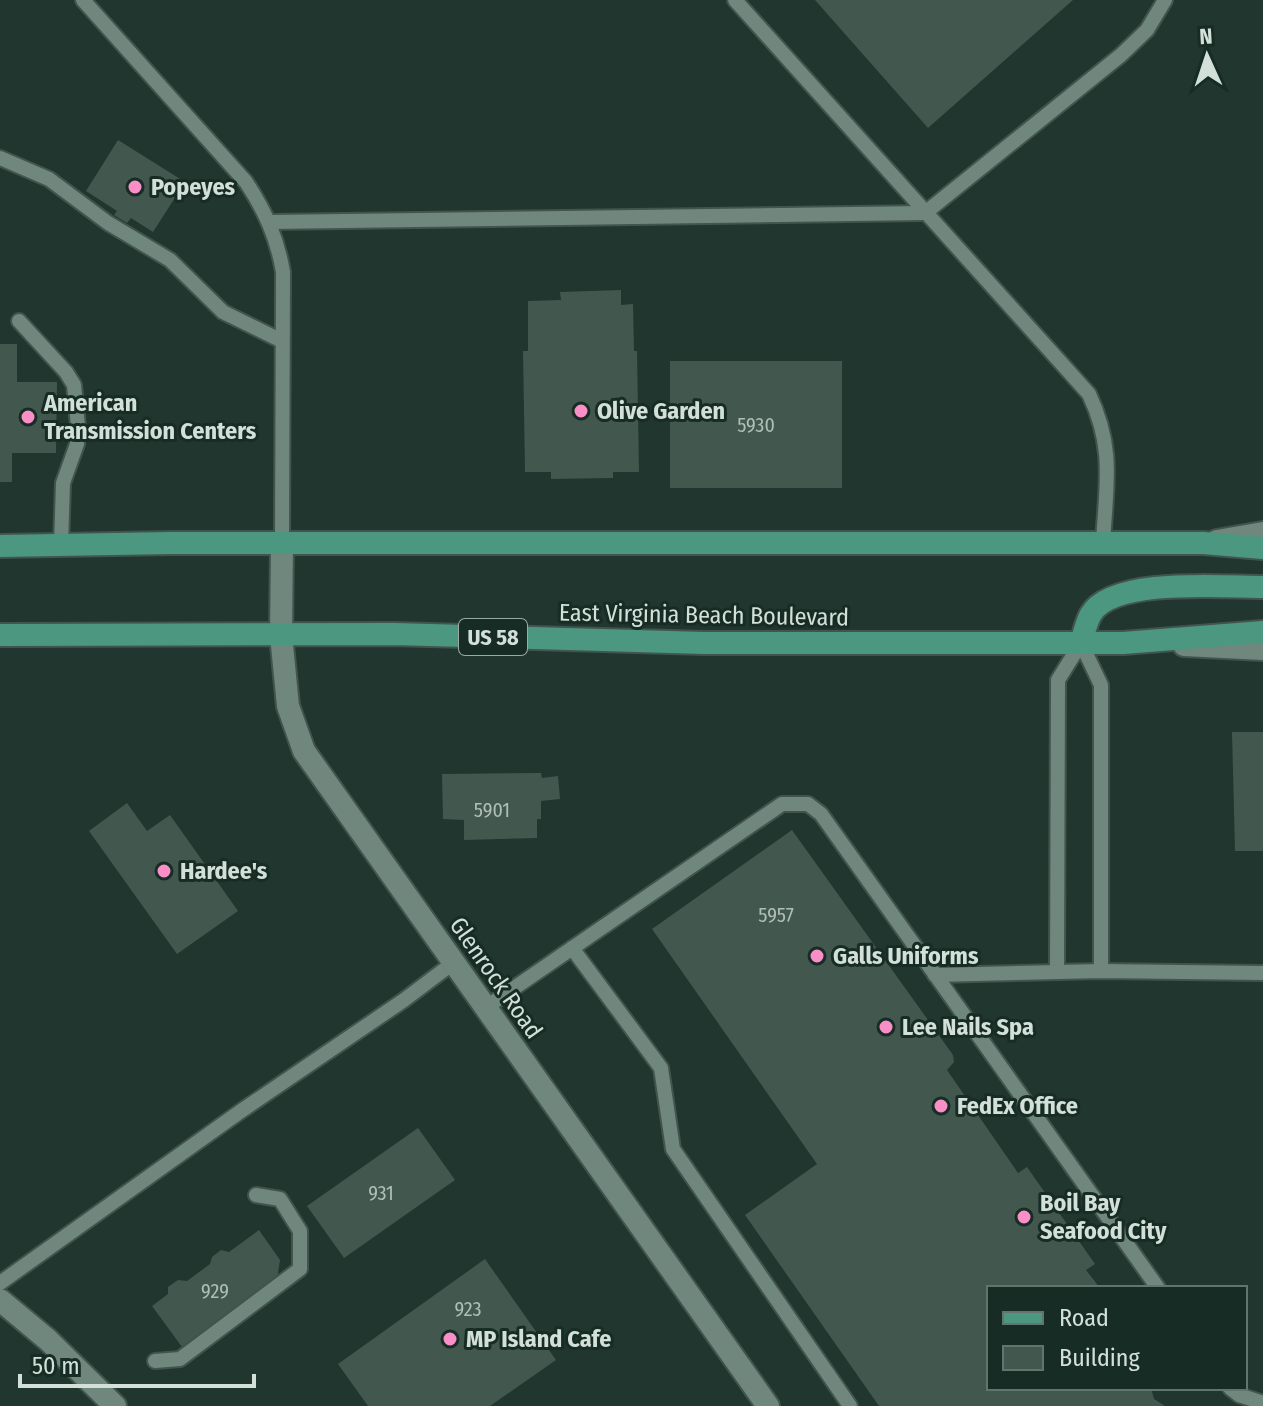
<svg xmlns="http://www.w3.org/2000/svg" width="1263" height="1406" viewBox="0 0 1263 1406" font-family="'Fira Sans Condensed',sans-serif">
<rect width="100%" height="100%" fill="#20362e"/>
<g fill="#42584f">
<polygon points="815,0 1073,0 928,128"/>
<polygon points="118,140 185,182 153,232 131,218 127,223 114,215 117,211 86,191"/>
<polygon points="621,290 621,305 633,304 634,351 637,351 639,472 613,472 613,478 551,479 551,472 525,472 523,351 528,351 528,301 561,300 560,292"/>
<polygon points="0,344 17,344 17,382 57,382 56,453 12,453 12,482 0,482"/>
<rect x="670" y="361" width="172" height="127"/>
<polygon points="1232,732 1263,732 1263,851 1235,851"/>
<polygon points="541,773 542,778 558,776 560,799 541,801 541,819 537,819 537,838 464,840 464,820 443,819 442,774"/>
<polygon points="127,803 147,831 170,815 238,911 177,954 89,831"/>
<polygon points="792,830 953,1055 954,1062 947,1070 1018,1173 1027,1167 1095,1264 1086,1270 1100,1288 989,1288 989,1388 1151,1388 1154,1399 1165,1406 879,1406 745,1215 817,1164 652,929"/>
<polygon points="418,1128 455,1180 344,1258 307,1206"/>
<polygon points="259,1230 280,1260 277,1280 182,1347 152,1306 168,1294 168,1287 178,1280 187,1281 210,1264 212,1257 221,1250 229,1252"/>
<polygon points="485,1259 556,1360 490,1406 368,1406 338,1364"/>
</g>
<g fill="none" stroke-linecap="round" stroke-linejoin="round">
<g stroke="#41544d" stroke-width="18">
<g id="service">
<path d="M 83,0 L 246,182 C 265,211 277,237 283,272 L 282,544"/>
<path d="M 735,0 L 1089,394 C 1115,449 1106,485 1103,543"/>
<polyline points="0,158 49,179 108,223 170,260 223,312 282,341"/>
<polyline points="925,213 1121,55 1147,30 1165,0"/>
<polyline points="270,222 925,213"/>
<polyline points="19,321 66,372 74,385 78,426 77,444 63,483 61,546"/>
<polyline points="1081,643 1101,685 1101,971"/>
<polyline points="572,948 661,1068 673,1149 850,1406"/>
<polyline points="1057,971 1058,680 1081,643"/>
<polyline points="935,975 1101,971 1263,973"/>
<polyline points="485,1008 782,804 808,804 821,814 1158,1288"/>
<polyline points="0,1283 241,1111 404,1000 453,963"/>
<polyline points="155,1361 180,1359 300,1269 300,1231 280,1199 256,1195"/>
<polyline points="1230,1388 1239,1395 1263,1403"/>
</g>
</g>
<g stroke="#41544d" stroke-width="26">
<g id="minor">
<polyline points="1217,541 1263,533"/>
<polyline points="1184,645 1263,649"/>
<polyline points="0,1300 48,1340 115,1406"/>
</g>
</g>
<g stroke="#41544d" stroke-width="26">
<polyline id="tertiary" points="282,544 281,635 288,706 304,751 768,1406"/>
</g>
<g stroke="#41544d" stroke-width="26">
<g id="primary">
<polyline points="0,546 171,543 1203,543 1263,548"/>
<polyline points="0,635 394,634 704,643 1123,643 1263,632"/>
<path d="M 1081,643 C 1084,634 1086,622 1091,614 C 1113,577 1224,587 1263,587"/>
</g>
</g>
<use href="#service" stroke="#6f877d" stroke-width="14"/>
<use href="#minor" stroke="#6f877d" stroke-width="22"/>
<use href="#tertiary" stroke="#6f877d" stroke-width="22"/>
<use href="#primary" stroke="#4c977f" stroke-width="22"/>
</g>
<g fill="#fa8fc7" stroke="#172c24" stroke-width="3">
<circle cx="135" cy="187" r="8"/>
<circle cx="581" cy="411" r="8"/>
<circle cx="28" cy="417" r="8"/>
<circle cx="164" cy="871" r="8"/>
<circle cx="817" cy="956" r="8"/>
<circle cx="886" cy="1027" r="8"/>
<circle cx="941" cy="1106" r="8"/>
<circle cx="1024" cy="1217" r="8"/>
<circle cx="450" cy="1339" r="8"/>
</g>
<g text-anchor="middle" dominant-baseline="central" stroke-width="6" stroke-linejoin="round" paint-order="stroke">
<g font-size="20" fill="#afbeb7">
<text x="756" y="425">5930</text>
<text x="492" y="810">5901</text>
<text x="776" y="915">5957</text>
<text x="381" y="1193">931</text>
<text x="215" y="1291">929</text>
<text x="468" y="1309">923</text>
</g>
<rect fill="#172c24" stroke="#9baaa3" stroke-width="2" x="459" y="619" width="68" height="36" rx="6"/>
<g font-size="22" font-weight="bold" fill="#d3e0da">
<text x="493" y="637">US 58</text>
</g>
<g font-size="24" font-weight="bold" fill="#d3e0da" stroke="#172c24" text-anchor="start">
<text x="151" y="187">Popeyes</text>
<text x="44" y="403">American<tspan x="44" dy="28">Transmission Centers</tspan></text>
<text x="597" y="411">Olive Garden</text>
<text x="180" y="871">Hardee's</text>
<text x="833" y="956">Galls Uniforms</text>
<text x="902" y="1027">Lee Nails Spa</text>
<text x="957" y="1106">FedEx Office</text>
<text x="1040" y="1203">Boil Bay<tspan x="1040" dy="28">Seafood City</tspan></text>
<text x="466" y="1339">MP Island Cafe</text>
</g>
<g font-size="24" fill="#d3e0da" stroke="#172c24">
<text transform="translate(704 615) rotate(1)">East Virginia Beach Boulevard</text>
<text transform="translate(496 978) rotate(55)">Glenrock Road</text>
</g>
</g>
<rect x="987" y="1286" width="260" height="104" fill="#172c24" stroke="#62746d" stroke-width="2"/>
<rect x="1003" y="1312" width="40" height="12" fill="#4c977f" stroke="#62746d" stroke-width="2"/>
<text x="1059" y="1326" font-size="24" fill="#d3e0da">Road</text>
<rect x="1003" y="1346" width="40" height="24" fill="#42584f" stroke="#62746d" stroke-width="2"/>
<text x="1059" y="1366" font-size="24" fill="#d3e0da">Building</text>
<g transform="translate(1207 56) rotate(357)" stroke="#172c24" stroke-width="6" paint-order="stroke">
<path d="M0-6L14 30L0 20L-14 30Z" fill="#d3e0da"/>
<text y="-12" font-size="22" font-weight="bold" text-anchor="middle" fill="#d3e0da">N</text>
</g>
<path d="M20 1374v12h234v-12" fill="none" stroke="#d3e0da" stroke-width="4"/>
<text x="32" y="1374" font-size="24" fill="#d3e0da" stroke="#172c24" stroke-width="6" paint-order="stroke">50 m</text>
</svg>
